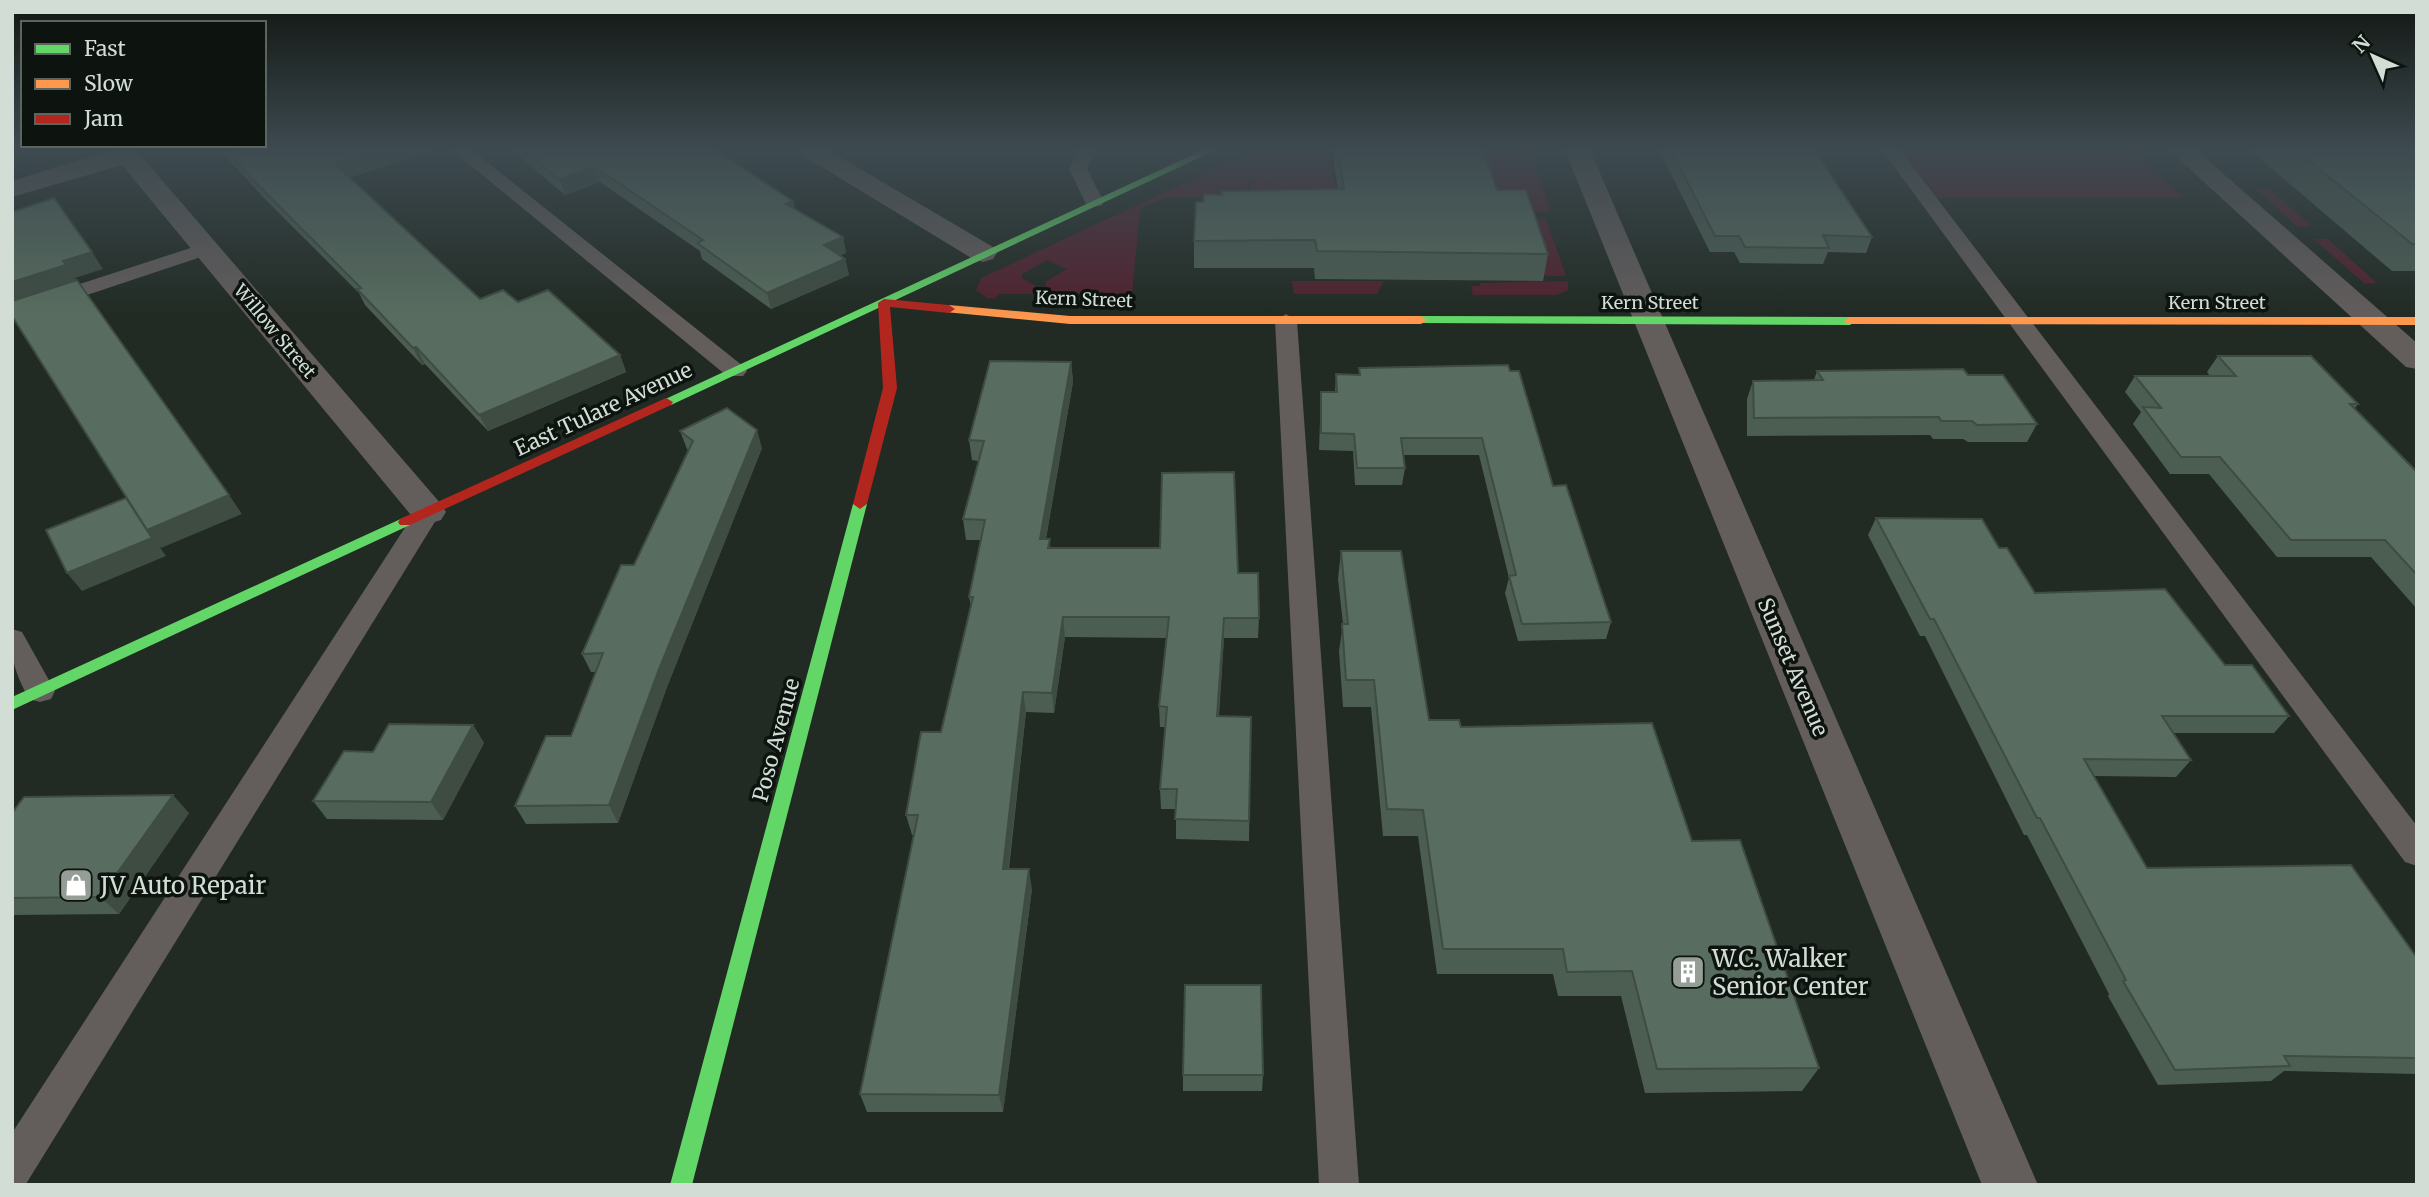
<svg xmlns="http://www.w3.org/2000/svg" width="2429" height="1197" viewBox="0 0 2429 1197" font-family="Merriweather,serif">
<rect width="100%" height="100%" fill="#212a23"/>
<g fill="#51212e">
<polygon points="1259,150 1329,150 1340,212 1249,196 1249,172 1247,197 1165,198 1140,209 1132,294 1052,293 1047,290 1045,282 1067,269 1047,260 1022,274 1022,278 1036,286 1034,294 999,294 995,299 987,298 976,290 981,278 1242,156 1250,158 1251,154"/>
<polygon points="1476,150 1529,150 1551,211 1495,213"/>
<polygon points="1893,150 2132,150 2184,198 1932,198"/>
<polygon points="2256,189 2269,189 2312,226 2298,227"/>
<polygon points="1546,219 1566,276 1545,276 1527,220"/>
<polygon points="2314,239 2328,239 2377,283 2364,283"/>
<polygon points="1292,281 1384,281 1377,294 1294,294"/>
<polygon points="1568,281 1568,290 1557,295 1473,295 1471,286 1480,286 1480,283"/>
</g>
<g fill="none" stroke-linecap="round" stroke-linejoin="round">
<g fill="#635d5c" fill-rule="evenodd">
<polygon points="452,150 472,150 743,366 747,371 743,376 727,376"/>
<polygon points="1078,150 1096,150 1087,169 1104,202 1101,206 1087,206 1069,169"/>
<polygon points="1882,150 1900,150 2417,826 2417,866 2405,862"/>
<polygon points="206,243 213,245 216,249 213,253 12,320 12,306"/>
<polygon points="1286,314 1297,321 1359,1185 1319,1185 1275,321"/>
<polygon points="428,503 437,506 441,512 26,1184 12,1185 12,1133 419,506"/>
<path d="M 12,629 L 22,632 L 55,691 L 51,699 L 40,702 L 29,699 C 13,669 12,662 12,629 Z"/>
</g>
<g fill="#635d5c" fill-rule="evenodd">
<polygon points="111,150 136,150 441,504 446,512 441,520 428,524 415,520 122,165 12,197 12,181"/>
<polygon points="799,150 828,150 993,247 997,253 993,259 983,262 973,259 802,155"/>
<polygon points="1565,150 1590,150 2038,1185 1982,1185"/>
<polygon points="2169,150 2196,150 2417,343 2417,369 2406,367"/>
</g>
<g fill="#63d668" fill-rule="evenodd">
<polygon points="1203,150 1216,150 671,405 661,405 659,402"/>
<polygon points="1421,316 1850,317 1856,321 1850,325 1417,323 1415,320"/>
<polygon points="860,499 867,504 692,1185 670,1185 853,504"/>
<polygon points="405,517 410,519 412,522 410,525 12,710 12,697"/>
</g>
<g fill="#ff974d" fill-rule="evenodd">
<polygon points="949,305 1070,316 1421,316 1427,320 1421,324 1070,324 945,312 945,306"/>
<polygon points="1850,317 2417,317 2417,325 1846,324 1844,321"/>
</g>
<g fill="#b3261e" fill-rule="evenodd">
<polygon points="884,299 949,305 955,309 949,313 890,307 897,388 867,504 860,509 853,504 883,388 878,303"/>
<polygon points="666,398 673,402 671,405 410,525 400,525 398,522 400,519"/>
</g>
</g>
<g fill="#4c5e52">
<polygon points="220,150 437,150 350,177 480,299 518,302 620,355 626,372 488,431 425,364 422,365 365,305 359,293 264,198"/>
<polygon points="512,150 715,150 793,201 795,209 843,237 846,253 840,255 845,259 849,275 771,309 702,259 700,251 600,182 565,195"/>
<polygon points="1332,150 1483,150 1497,190 1548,254 1543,281 1315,279 1314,268 1194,268 1194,241 1203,202 1221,195 1338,190"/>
<polygon points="1659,150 1814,150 1872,237 1866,253 1828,252 1823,264 1740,263 1734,252 1710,252"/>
<polygon points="2250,150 2417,150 2417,271 2392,271"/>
<polygon points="2218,356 2358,404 2355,408 2417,472 2417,609 2371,557 2277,557 2209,474 2170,474 2133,424 2141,412 2125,392 2135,376 2210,376 2207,372"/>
<polygon points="1071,362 1073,382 1046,539 1051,548 1238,573 1259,618 1258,638 1224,638 1219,716 1251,717 1249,841 1176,839 1176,809 1161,809 1160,789 1165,727 1160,727 1159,706 1166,638 1065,637 1054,713 1026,712 1009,869 1032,889 1003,1112 867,1112 860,1094 914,835 912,835 906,815 941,732 971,606 969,597 981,540 966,540 963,519 978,461 972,460 969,440"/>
<polygon points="1508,365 1553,486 1611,622 1606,639 1518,641 1505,593 1509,578 1479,455 1403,455 1405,468 1402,485 1355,485 1353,451 1319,450 1321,392 1335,392 1336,374 1359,375 1359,368"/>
<polygon points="1817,371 1968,375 2037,424 2027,442 1968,442 1963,439 1933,439 1930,435 1747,436 1747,399 1753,381 1814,380"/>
<polygon points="680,431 762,448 667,687 618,823 526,824 515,806 571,736 596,672 591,672 582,654 634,565 688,450 687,449"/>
<polygon points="1876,518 1999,548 2035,593 2225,665 2289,716 2274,733 2173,733 2191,760 2176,777 2094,776 2147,868 2417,958 2417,1074 2284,1071 2271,1081 2158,1085 2108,996 2109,994 2027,835 2024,835 1925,636 1920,636 1868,535"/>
<polygon points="1341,551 1429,720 1461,727 1692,841 1819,1068 1802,1091 1645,1093 1621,996 1558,996 1553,974 1437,974 1418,836 1383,836 1371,707 1343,707 1339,651 1343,624 1338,579"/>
<polygon points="473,725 484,743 443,820 327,819 313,801 373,752"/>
<polygon points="12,813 189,813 119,914 12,915"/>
<polygon points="1183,1075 1263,1075 1262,1091 1183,1091"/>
</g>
<g fill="#3e4c42">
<polygon points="382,150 437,150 343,180 335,164"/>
<polygon points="595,167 600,182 565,195 559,179"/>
<polygon points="793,201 797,217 786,204"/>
<polygon points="843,237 846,253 828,261 824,245"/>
<polygon points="92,252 103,269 75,278 78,282 12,303 12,282 63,261"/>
<polygon points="845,259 849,275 771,309 767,293"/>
<polygon points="416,347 425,364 422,365 413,348"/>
<polygon points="620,355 626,372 488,431 479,415"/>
<polygon points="1071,362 1073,382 1042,560 1040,539"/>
<polygon points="757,430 762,448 667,687 618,823 609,805 659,669"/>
<polygon points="229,495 242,514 161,548 159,546 166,556 82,591 67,573 126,498"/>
<polygon points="1063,617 1065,637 1054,713 1052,693"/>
<polygon points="1224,618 1224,638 1217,736 1217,716"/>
<polygon points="1023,692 1026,712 1006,889 1003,869"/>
<polygon points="473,725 484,743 443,820 431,802"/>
<polygon points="173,795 189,813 119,914 100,897"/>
<polygon points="1029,869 1032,889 1003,1112 999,1095"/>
</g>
<g fill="#586d5f" stroke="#3e4c42" stroke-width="2">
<polygon points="225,150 382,150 335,164 480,299 503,290 518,302 548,290 620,355 479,415 416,347 413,348 357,289 361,288 256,183"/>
<polygon points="524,150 715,150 793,201 786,204 843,237 824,245 845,259 767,293 697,243 703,240 595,167 559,179"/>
<polygon points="1338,150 1483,150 1497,190 1526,190 1548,254 1317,251 1315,240 1194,241 1196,202 1203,202 1204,194 1222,195 1221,191 1344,189"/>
<polygon points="1671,150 1814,150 1872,237 1823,235 1829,248 1745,247 1739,236 1715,236"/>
<polygon points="2296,150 2417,150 2417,244 2412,244"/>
<polygon points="54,198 92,252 63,261 66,265 12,282 12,212"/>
<polygon points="77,280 229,495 147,530 12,316 12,301"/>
<polygon points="2218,356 2311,356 2358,404 2350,404 2417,472 2417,575 2385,540 2291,540 2220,457 2181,457 2143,407 2161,408 2135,376 2236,376"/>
<polygon points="990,361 1071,362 1040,539 1050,539 1048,548 1160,548 1162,473 1234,472 1238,573 1258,573 1259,618 1224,618 1217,716 1251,717 1249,821 1175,819 1177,789 1160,789 1167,707 1159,706 1169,617 1063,617 1052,693 1023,692 1003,869 1029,869 999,1095 860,1094 918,815 906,815 921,732 941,732 973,597 969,597 985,520 963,519 984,441 969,440"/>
<polygon points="1508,365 1510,371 1519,371 1553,486 1566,485 1611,622 1522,624 1509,576 1516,575 1482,438 1401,438 1405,468 1357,468 1354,434 1321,433 1321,392 1337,392 1336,374 1360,375 1359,368"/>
<polygon points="1963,369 1968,375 2003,375 2037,424 1977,425 1972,421 1941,421 1939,417 1754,418 1753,381 1823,380 1817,371"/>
<polygon points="727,408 757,430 659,669 609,805 515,806 546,736 571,736 603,653 582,654 621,565 634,565 693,441 680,431"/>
<polygon points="126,498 152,538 67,573 46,530"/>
<polygon points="1876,518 1982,519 1999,548 2007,548 2035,593 2165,589 2225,665 2252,665 2289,716 2162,716 2191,760 2084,759 2147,868 2351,865 2417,958 2417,1058 2284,1056 2290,1066 2175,1070 2123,981 2126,980 2040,818 2037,818 1934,619 1930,619"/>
<polygon points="1341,551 1401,551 1429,720 1459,720 1461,727 1652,723 1692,841 1740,840 1819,1068 1657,1069 1632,971 1567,972 1563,949 1443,949 1423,810 1387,809 1374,680 1346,680 1342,624 1348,624"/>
<polygon points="389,724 473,725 431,802 313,801 344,751 373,752"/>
<polygon points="173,795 100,897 12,898 12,813 24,797"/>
<polygon points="1185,985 1261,985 1263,1075 1183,1075"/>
</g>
<linearGradient id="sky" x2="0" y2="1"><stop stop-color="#121713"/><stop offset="0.47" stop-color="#3d4a50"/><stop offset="1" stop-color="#3d4a50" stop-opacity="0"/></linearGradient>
<rect width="2429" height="317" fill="url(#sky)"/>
<defs>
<g id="shop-square" transform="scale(1.75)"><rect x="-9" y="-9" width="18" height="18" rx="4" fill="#949e97" stroke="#0d140f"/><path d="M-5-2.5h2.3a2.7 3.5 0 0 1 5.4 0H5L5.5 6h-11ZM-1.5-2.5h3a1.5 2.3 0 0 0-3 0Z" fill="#fff"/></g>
<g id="building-square" transform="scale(1.75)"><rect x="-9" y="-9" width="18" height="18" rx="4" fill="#949e97" stroke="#0d140f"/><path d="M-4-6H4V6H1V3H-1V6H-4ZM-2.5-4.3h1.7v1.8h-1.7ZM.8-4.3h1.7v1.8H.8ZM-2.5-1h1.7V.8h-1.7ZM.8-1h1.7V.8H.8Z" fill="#fff"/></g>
</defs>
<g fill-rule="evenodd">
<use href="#shop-square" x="76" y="885"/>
<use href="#building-square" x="1688" y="972"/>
</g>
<g text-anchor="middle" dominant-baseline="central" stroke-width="7" stroke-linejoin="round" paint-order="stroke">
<g font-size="18" fill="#d2ddd5" stroke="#0d140f">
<text transform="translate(1084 299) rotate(2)">Kern Street</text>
<text x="1650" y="302">Kern Street</text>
<text x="2217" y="302">Kern Street</text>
<text transform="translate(275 331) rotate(50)">Willow Street</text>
</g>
<g font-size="21" fill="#d2ddd5" stroke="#0d140f">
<text transform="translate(603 409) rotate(-25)">East Tulare Avenue</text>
<text transform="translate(1793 667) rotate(67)">Sunset Avenue</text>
<text transform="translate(776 740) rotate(-75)">Poso Avenue</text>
</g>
<g font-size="24" fill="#d2ddd5" stroke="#0d140f" text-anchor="start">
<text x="100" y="885">JV Auto Repair</text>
<text x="1712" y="958">W.C. Walker<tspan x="1712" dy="28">Senior Center</tspan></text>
</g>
</g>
<rect width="2429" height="1197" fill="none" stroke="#d2ddd5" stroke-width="28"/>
<rect x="21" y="21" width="245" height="126" fill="#0d140f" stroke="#5c645e" stroke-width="2"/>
<rect x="35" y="44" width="35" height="10" fill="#63d668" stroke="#5c645e" stroke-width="2"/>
<text x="84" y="56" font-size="21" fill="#d2ddd5">Fast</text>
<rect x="35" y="79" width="35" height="10" fill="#ff974d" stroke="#5c645e" stroke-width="2"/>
<text x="84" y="91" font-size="21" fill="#d2ddd5">Slow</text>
<rect x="35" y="114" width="35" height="10" fill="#b3261e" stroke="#5c645e" stroke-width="2"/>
<text x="84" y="126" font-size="21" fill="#d2ddd5">Jam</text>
<g transform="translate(2373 56) rotate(315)" stroke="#0d140f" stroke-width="5" paint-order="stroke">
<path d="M0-5L12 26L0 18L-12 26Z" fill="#d2ddd5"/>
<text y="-10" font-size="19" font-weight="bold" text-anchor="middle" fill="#d2ddd5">N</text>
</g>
</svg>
